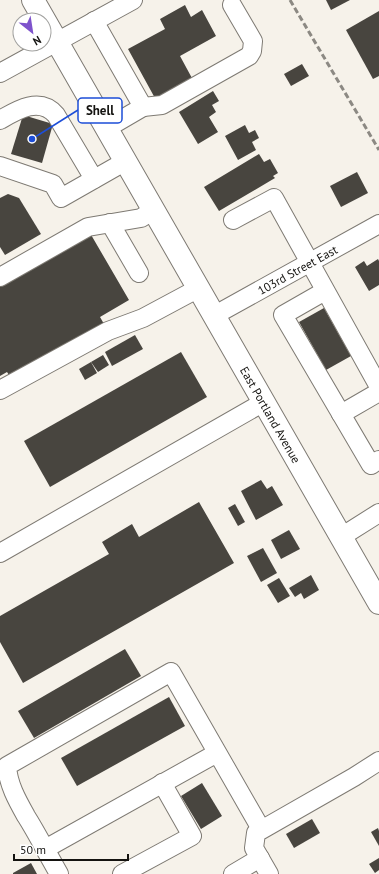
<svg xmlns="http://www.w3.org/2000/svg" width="379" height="874" viewBox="0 0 379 874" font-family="'PT Sans',sans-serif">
<rect width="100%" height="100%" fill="#f6f2ea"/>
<g fill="#48453f">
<polygon points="326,0 350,0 331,10"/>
<polygon points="185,5 191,17 202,10 216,36 180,56 193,80 156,100 128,49 165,29 160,19"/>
<polygon points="379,11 379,76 373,79 346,30"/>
<polygon points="302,64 309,76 291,86 284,74"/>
<polygon points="213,91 219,101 212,105 216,112 209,117 218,132 198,144 179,112"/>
<polygon points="23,115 53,124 42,163 11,154"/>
<polygon points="245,125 249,133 255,130 259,138 252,142 256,150 238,160 225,136"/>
<polygon points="259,154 264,162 270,159 278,173 273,176 275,178 219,211 204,187"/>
<polygon points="357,172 368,193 341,207 330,186"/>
<polygon points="8,194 19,198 41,234 5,255 0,247 0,198"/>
<polygon points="90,233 129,300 100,317 104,324 11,378 7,372 0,376 0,285"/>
<polygon points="378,259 379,261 379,285 369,291 355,267 364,261 367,266"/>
<polygon points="324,308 351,356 326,370 299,322"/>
<polygon points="135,335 143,349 112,366 105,352"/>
<polygon points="181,352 207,397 50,487 24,441"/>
<polygon points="103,355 109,365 98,372 91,362"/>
<polygon points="91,362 97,373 85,380 79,369"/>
<polygon points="261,480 267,489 272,486 283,505 256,520 241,491"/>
<polygon points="199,502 234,563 23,683 0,642 0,616 109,554 102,542 132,524 139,537"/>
<polygon points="235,504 245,522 238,526 228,508"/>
<polygon points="289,530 300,549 281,559 271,540"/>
<polygon points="263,548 277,573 261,582 247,556"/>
<polygon points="311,575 319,590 304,599 301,593 295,597 289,588"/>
<polygon points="279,578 290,596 278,603 267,585"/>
<polygon points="125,649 141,676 34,738 18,711"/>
<polygon points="169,697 185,726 77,786 61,758"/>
<polygon points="202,783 222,816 201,829 181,796"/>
<polygon points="312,819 320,833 294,848 286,834"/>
<polygon points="378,828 379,831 379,846 371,832"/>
<polygon points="379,858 379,870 375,873 369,864"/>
<polygon points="31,863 37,874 13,874 13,873"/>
</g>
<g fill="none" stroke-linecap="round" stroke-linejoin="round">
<g stroke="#7e7a73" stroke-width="20">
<g id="minor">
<polyline points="94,21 143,107 107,128"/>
<polyline points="0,73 133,0"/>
<polyline points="143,107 162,105 249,56 252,51 253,41 232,5"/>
<path d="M 0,120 C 17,110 40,96 56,115 L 94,179"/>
<polyline points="0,166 53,184 61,198 126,161"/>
<polyline points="233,220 274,198 379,387"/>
<polyline points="110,223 139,273"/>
<polyline points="0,277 88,227 141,218 154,210"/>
<polyline points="325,291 283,315 371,465 379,460"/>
<path id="s1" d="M 215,315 L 379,224"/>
<polyline points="0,390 108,331 143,318 199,288"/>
<polyline points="341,414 379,392"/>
<polyline points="341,537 379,513"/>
<polyline points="0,553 264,402"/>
<path d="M 217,753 L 45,849 C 39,838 33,827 26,816 C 17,800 8,784 7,766 L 171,672 L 261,829"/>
<polyline points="45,849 59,874"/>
<polyline points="122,874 192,836 162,783"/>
<polyline points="233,874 260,858"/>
<polyline points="269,874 254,848 256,833 354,777 379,761"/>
</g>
</g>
<g stroke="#7e7a73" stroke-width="24">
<g id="major">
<path id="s2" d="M 33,0 L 379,603"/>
</g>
</g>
<use href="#minor" stroke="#fff" stroke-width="18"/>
<use href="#major" stroke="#fff" stroke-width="22"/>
<polyline stroke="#8c8983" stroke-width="3" stroke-dasharray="6 3" stroke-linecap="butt" points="290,0 379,150"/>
</g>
<g text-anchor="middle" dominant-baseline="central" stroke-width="4" stroke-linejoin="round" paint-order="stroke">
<g font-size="12" fill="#141310" stroke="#fff">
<text stroke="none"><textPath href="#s1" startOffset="94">103rd Street East</textPath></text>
<text stroke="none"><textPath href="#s2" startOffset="478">East Portland Avenue</textPath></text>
</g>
</g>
<path fill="none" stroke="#1d4ed8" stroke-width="1.5" d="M32 139L78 110"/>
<circle fill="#1d4ed8" stroke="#fff" stroke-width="1.5" cx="32" cy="139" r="4"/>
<rect fill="#fff" stroke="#1d4ed8" stroke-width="1.5" x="78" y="98" width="44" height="25" rx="4"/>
<g font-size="13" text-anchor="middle" font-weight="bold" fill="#141310">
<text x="100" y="115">Shell</text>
</g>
<g transform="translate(32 32) rotate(150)"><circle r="19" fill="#ffffff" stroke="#a1a19f"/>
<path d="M0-3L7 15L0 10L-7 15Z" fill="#7e53cc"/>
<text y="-6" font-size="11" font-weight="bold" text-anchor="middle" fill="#141310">N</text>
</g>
<path d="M14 854v6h114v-6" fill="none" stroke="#141310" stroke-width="2"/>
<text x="20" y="854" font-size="12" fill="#141310" stroke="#ffffff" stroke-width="3" paint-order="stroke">50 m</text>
</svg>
